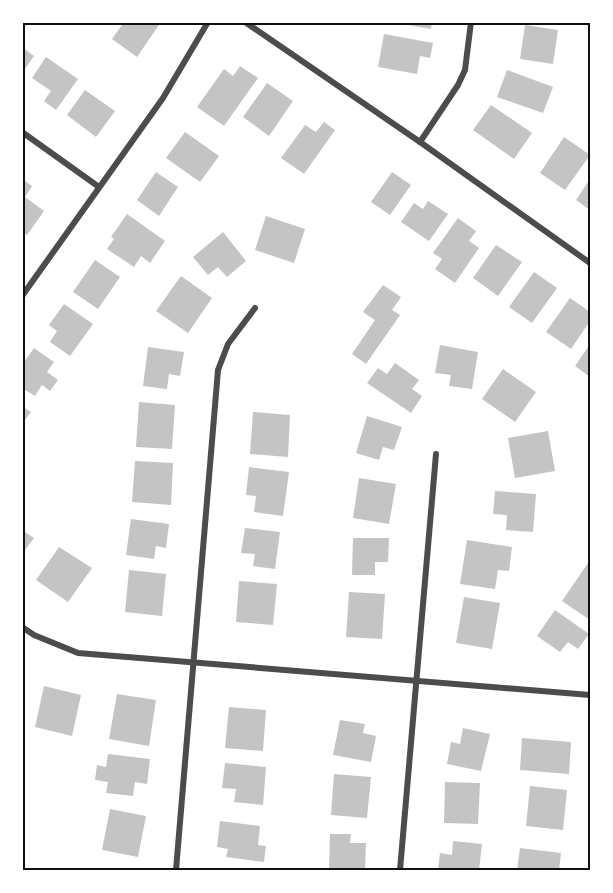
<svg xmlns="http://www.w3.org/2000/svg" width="613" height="893" viewBox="0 0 613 893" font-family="'Playfair Display',serif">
<rect width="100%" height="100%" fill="#fff"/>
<g fill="#c4c4c4">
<polygon points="124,22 161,22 137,57 112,39"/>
<polygon points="392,22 432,22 431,29"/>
<polygon points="525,25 558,30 553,64 520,59"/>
<polygon points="384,34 433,43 430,58 420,56 417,74 378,67"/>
<polygon points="22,47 34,56 22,73"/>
<polygon points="46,57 78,79 56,110 44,101 51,91 32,78"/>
<polygon points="240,66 258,78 224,126 197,107 224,69 233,76"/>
<polygon points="507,70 553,87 543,113 497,97"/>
<polygon points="267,83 293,101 269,136 243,117"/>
<polygon points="85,90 115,111 96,137 67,115"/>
<polygon points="491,105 532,133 514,159 473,130"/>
<polygon points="324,122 335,130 304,174 281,158 305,125 316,132"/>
<polygon points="185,132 219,156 200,182 166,158"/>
<polygon points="564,137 590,155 565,190 540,173"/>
<polygon points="156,172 178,187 159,216 137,200"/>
<polygon points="392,172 411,185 390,215 371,202"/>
<polygon points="22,179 32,186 25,197 44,211 27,235 22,232"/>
<polygon points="590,179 590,210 576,200"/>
<polygon points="428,201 448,214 429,241 401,222 414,203 423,209"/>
<polygon points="127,214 165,241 150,263 141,256 134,267 107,249 114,239 111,237"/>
<polygon points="266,216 305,229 294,263 255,250"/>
<polygon points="458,218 476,231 469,241 479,248 455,283 435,269 442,259 433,253"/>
<polygon points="223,232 246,261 227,277 218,267 208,275 193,257"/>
<polygon points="496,245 522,262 498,296 473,278"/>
<polygon points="95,260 120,277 98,309 73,292"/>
<polygon points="534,272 557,288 532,323 509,307"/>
<polygon points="181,276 212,298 188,333 156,311"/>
<polygon points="383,285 401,297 392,310 400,315 366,364 352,354 375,320 363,312"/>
<polygon points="570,298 590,312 590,321 571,349 546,332"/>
<polygon points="64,304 93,324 70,356 50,342 57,331 49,325"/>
<polygon points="590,344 590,377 575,366"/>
<polygon points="440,345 478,352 472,389 449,386 451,375 435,373"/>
<polygon points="148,347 184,352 180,376 169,374 167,389 143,386"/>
<polygon points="34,348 54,362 47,372 58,380 50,391 42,385 35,396 22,388 22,365"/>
<polygon points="395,363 419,380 412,389 422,396 411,413 367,383 378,368 387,374"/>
<polygon points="503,369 536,392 515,422 482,399"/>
<polygon points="139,402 175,405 172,449 136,447"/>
<polygon points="22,406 31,412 22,424"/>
<polygon points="253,412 290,415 288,457 250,454"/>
<polygon points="367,416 402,427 394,450 383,447 379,460 356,453"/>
<polygon points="548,431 555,471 515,478 508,438"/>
<polygon points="135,461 173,463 171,505 132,502"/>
<polygon points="249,467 289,472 283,516 254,512 256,496 246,495"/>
<polygon points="359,478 396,484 389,524 353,518"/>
<polygon points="495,491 536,494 533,532 506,530 507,515 493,514"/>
<polygon points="131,519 169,524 166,548 156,546 154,559 126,555"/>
<polygon points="245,528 280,532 275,569 253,566 255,554 241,553"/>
<polygon points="22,530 34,538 22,554"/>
<polygon points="353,538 389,538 388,562 375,562 375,575 352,575"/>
<polygon points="467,540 512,547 509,571 498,570 495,589 460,584"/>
<polygon points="59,547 92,568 68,602 36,580"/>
<polygon points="588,563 590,565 590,620 562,601"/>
<polygon points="129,570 166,574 162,616 125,612"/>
<polygon points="239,581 277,584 273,625 236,622"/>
<polygon points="349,592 385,594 382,639 346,637"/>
<polygon points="464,597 500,603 492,649 456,643"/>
<polygon points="555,610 589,634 578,649 568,642 560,652 537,636"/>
<polygon points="44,686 81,695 72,736 35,727"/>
<polygon points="117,694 156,700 149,746 109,739"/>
<polygon points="229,707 266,710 263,751 225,748"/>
<polygon points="340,720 365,724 363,733 376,736 371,762 333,755"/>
<polygon points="463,728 490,734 481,771 447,764 451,742 460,744"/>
<polygon points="522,738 571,742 569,774 520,770"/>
<polygon points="108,754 150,759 147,784 135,782 133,796 106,793 108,782 95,780 97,765 106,767"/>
<polygon points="225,763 266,767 263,805 234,802 236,789 222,788"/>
<polygon points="334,774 371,777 367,818 331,815"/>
<polygon points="445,782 480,783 478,824 444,823"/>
<polygon points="530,786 567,790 563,830 526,826"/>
<polygon points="110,809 146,816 138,857 102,850"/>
<polygon points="220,821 260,826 258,845 266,846 264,862 226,857 228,849 217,847"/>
<polygon points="330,834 351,834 350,843 366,843 365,870 329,869"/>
<polygon points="453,841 482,844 479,870 438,870 440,853 452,855"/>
<polygon points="520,848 561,853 559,870 517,870"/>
</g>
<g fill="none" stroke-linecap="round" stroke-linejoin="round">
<g stroke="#4c4c4c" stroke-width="6">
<polyline points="245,22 420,142 590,263"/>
<polyline points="22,132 99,187"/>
<polyline points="420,142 458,85 465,70 471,22"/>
<polyline points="22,296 163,98 208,22"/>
<polyline points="22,627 34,635 78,653 590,695"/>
<polyline points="176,870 218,370 228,344 255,308"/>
<polyline points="400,870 436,454"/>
</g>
</g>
<rect width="613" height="893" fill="none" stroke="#ffffff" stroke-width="48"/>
<rect x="24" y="24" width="565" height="845" fill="none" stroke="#111" stroke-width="2"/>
</svg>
